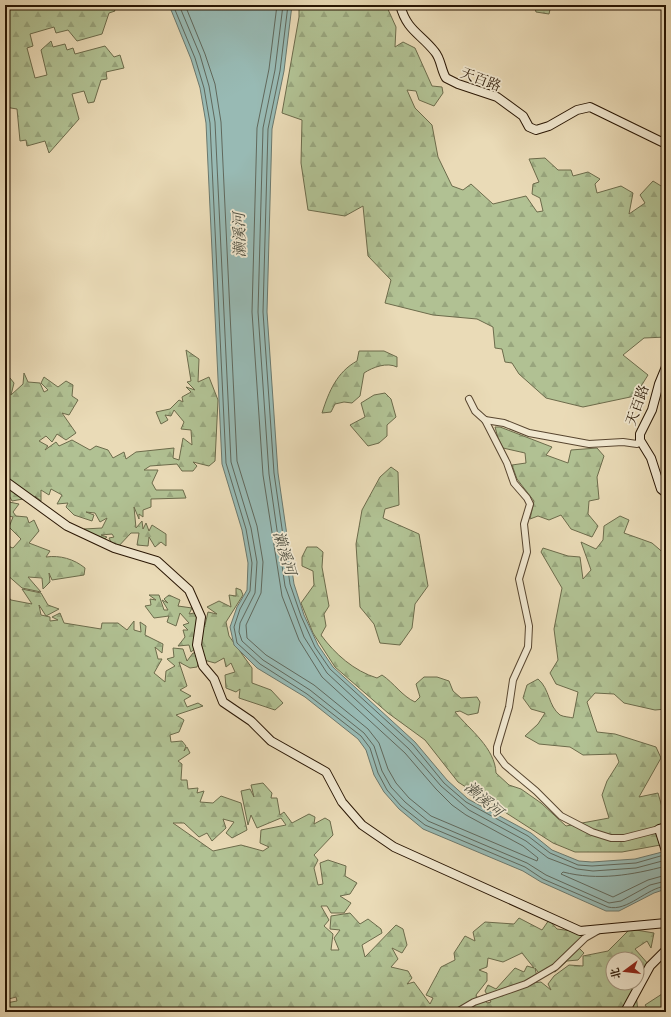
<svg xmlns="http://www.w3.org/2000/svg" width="671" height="1017" viewBox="0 0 671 1017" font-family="'EB Garamond','Noto Serif SC',serif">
<defs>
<pattern id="forest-firs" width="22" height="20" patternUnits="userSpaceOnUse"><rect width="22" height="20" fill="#b1c193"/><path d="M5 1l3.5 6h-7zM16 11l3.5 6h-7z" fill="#98a57d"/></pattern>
</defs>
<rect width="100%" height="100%" fill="#eadbb7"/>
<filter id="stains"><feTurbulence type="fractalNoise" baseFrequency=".005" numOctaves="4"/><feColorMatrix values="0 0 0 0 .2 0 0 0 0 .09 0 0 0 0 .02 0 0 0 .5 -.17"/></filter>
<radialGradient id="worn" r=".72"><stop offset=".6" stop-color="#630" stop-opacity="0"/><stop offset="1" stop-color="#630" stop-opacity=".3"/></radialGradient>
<g fill="url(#forest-firs)" stroke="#6c6b4b" fill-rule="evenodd">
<polygon points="5,5 112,5 115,11 109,13 102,34 77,41 68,30 56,33 54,27 30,34 33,46 27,48 35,78 47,75 41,50 51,41 53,47 65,44 67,50 73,48 75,54 105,46 114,57 120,55 124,68 106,72 107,79 101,80 94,102 88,103 84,91 72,94 79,119 49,153 45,141 27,146 26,140 20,141 17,109 5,107"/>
<polygon points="299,5 386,5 396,27 395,47 403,42 415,48 432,86 442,87 443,93 434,106 419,100 416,91 407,90 415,108 432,125 438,157 452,186 463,190 471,184 493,204 526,196 537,212 543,211 540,198 532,194 533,184 539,182 529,159 545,158 558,170 571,170 573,176 588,172 600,179 595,184 597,193 621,186 633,193 629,214 645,203 640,195 653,181 666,189 666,337 644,338 623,355 648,375 635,396 583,407 546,398 519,374 512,363 505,362 502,349 495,348 493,327 477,319 433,315 385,303 391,280 368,256 363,206 345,216 308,210 301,163 302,120 282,113 299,17"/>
<polygon points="534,5 551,5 549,14 536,12"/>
<polygon points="186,350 199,359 198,382 209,377 218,400 215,461 209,466 193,462 197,466 193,471 182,471 177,464 150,466 144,470 158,470 152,483 156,490 183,490 186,498 151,499 151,507 143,510 143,517 139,514 139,519 134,507 136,528 142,521 143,529 146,523 149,531 152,525 166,534 166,546 161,542 155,547 149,537 148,546 137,545 139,533 131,533 115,550 109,538 114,537 112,534 101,535 107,537 99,543 84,529 102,528 107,518 100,522 95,513 86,512 94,515 92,521 74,515 66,507 68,503 57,504 62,495 51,489 49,495 41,490 41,501 35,496 38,500 36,506 23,499 12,501 6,490 11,485 5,484 5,382 7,383 10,378 14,383 11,395 23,384 24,373 28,382 40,383 44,392 48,390 41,383 44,377 58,387 66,381 73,385 72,396 78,400 69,415 62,413 76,433 66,440 57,434 52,442 46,436 39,441 48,446 45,450 56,442 59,446 72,440 90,450 96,446 108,450 113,458 124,452 126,459 136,452 174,448 173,458 179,460 183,438 192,445 191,430 181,429 184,422 174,410 171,416 165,415 168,420 161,424 156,412 170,409 179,400 183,402 182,397 191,392 186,387 195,390 187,382 191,381"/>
<path d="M 359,351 L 384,351 L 397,357 L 397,367 C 387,362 373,367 364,373 L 360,396 L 352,403 L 344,402 L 335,404 L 331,412 L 322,413 C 329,391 337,372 357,361 Z"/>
<polygon points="385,393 391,399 396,417 387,425 387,436 379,443 368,446 350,425 365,417 361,403 374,395"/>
<polygon points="495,427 500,427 552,447 546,455 568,463 571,450 597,448 604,456 597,477 599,499 589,501 588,514 598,526 592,537 571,529 561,515 549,520 538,516 530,519 534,501 517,479 512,465 526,463 525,453 503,448 498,438"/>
<polygon points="391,467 398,472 399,505 385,509 383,518 419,534 428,586 415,604 412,628 400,645 380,643 374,624 360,607 356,544 362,510 380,477"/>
<path d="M 9,502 L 19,504 L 13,512 L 16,516 L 27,517 L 29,523 L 34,520 L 39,531 L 29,543 L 50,551 L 46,557 C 60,555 74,559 85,568 L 84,575 L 52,580 L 49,573 L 50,582 L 43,589 L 42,578 L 28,577 L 41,592 L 22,588 L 5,573 L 5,545 L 13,548 L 21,539 L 9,527 L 13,517 L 5,515 L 5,510 Z"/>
<path d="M 620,516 L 629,520 L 624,533 L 652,543 L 666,555 L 666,709 L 655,710 L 624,703 L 614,694 L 595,693 L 587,702 L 597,732 L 615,734 L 656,747 L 661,758 L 639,797 L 658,793 L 662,807 L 666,809 L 666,844 L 622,852 L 575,852 L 553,843 L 458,782 L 425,740 L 388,713 L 335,667 L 313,633 L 301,603 L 314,585 L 313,571 L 302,566 L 302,557 L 307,547 L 317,547 L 323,552 L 322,567 L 329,606 L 324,614 L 326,626 L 321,635 C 335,654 354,671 377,678 L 382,675 C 394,683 402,696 415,702 L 420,697 L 416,684 L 424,677 L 437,677 L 449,681 L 453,691 L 461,698 L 477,697 L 480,702 L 478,713 L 468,715 L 460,711 L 455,712 C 470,730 495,748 496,773 L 509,785 L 521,789 L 541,803 L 566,826 L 609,818 L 602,795 L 607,781 L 619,762 L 616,754 L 583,755 L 570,747 L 539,744 L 525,736 L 538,724 L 545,713 L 531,709 L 523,698 L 527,685 L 538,679 C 550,689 548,706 560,715 C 564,717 570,717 573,718 L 578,692 L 556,684 L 550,673 L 558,660 L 554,629 L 562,588 L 541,552 L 543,548 L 568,556 L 580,557 L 583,579 L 591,570 L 581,542 L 596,549 L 603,540 L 604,526 Z"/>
<path d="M 5,581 L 9,583 L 5,593 L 11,600 L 32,604 L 22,589 L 41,593 L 48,605 L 59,609 L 46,616 L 39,605 L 41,615 L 50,617 L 50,621 L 58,620 L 52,617 L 60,613 L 64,623 L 101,629 L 102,623 L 118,623 L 127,630 L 134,621 L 134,630 L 141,632 L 140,622 L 146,626 L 145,635 L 163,644 L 162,653 L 155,647 L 158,659 L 162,659 L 154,673 L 165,682 L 166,671 L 175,666 L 167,659 L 174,657 L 173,648 L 183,649 L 187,661 L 193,653 L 202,653 L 197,647 L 191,652 L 189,645 L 178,646 L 185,637 L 183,630 L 188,630 L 183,625 L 189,623 L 180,613 L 176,626 L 167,622 L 169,616 L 154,618 L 145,606 L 151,605 L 150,599 L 156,600 L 149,595 L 159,595 L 164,610 L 168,610 L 162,600 L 168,603 L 164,599 L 169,595 L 180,600 L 178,606 L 192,608 L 189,614 L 199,612 L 196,629 L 205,625 L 208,612 L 217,614 L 207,607 L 219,601 L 231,607 L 229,595 L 236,596 L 236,588 L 241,590 L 243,595 L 226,622 L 229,636 L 252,668 L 252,683 L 271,690 L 283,703 L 275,710 L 239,698 L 240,689 L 236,692 L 226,688 L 225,675 L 235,672 L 231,663 L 226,667 L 224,658 L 215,663 L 200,659 L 197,667 L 190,668 L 179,662 L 187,686 L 180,690 L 191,696 L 184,700 L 187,707 L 198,703 L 203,706 L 176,715 L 184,720 L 179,732 L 170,735 L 171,742 L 182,741 L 186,746 L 184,751 L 187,747 L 190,753 L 178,761 L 182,764 L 181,780 L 187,780 L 188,789 L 198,788 L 197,793 L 204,791 L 200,802 L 213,803 L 221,796 L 241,803 L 247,830 L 232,838 L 226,833 L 234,822 L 223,819 L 226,828 L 212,841 L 207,833 L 199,837 L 184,823 L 173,823 L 213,851 L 241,845 L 263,851 L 269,847 L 260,843 L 261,830 L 286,825 L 281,818 L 257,828 L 251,815 L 248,825 L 241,791 L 250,789 L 254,797 L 251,785 L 263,783 L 272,793 L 271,798 L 277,798 L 280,815 L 284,812 L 292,823 L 309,814 L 315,817 L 314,824 L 325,818 L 330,821 L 333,835 L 314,855 L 318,860 L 314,868 L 318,885 L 323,884 L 320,863 L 328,860 L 346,866 L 345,876 L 357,883 L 350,894 L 340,896 L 351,903 L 344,913 L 331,913 L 327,906 L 321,906 L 329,920 L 324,926 L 333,934 L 331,950 L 339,950 L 334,938 L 340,930 L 330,929 L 331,916 L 350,913 L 360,924 L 368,919 L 381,929 L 382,933 L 362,945 L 365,957 L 396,925 L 403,929 L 407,945 L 402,953 L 392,948 L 398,959 L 391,967 L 408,971 L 412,978 L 407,984 L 414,982 L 430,1004 L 433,998 L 426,995 L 441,967 L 455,960 L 454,953 L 465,936 L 475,941 L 473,932 L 485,922 L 514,924 L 519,918 L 542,930 L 549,920 L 557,929 L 587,933 L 588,939 L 575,944 L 584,953 L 578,960 L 567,961 L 555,972 L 546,968 L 541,976 L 535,968 L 537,977 L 531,983 L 541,982 L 551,990 L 548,984 L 554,976 L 569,965 L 583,966 L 583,956 L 608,951 L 630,929 L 654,933 L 651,948 L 647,941 L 635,949 L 649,965 L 637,982 L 637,959 L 613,959 L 613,983 L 637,983 L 635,985 L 638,1012 L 8,1012 L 6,1003 L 17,1001 L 16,997 L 5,1000 ZM 522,953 L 534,968 L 527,966 L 524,972 L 515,968 L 496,989 L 488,985 L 485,991 L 491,1002 L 487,1003 L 483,995 L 478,999 L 476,995 L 487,981 L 487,973 L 479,970 L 487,967 L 488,958 L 503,962 Z"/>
<polygon points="662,994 666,1003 666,1012 650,1012 645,1005"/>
</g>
<polygon fill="#98bab4" stroke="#6b786d" points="169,5 292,5 284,71 272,129 267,312 278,473 294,584 304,615 318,645 333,667 415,742 447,780 468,799 531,833 552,850 579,861 592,862 635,859 666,851 666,889 654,893 619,911 606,911 541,882 523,871 423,829 399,809 384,792 374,775 366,750 358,739 305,697 257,668 234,645 230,627 237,607 247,590 248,563 242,530 222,464 206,123 200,88 191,59"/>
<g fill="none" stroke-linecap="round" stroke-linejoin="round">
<g stroke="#60685c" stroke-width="1">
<path d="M 173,5 L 195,58 L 204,88 L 210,123 L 226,463 L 246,529 L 252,563 L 250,591 L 240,609 L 234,627 L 237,643 L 260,664 L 307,694 L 361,736 L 370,748 L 378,773 L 387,790 L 401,806 L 425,825 L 525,867 L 543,879 L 608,907 C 628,912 646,888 666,886"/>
<polyline points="179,5 200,55 209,86 215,122 231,462 251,528 257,562 255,593 240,623 239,632 242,641 263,660 310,690 364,733 374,746 382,771 391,787 405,802 428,821 527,863 546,875 609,903 621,901 650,885 666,881"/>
<polyline points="185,5 205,54 215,84 221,122 237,461 257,526 263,562 261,593 246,625 247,638 266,655 314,685 368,729 379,743 388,769 396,783 409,798 431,816 537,861 538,858 523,846 466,815 452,805 436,789 405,753 322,677 299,640 282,596 263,475 252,312 257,128 269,69 277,5"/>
<polyline points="283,5 275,70 263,128 258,312 269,474 285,586 304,637 327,673 409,749 441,786 469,810 526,841 548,858 577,869 593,871 636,868 666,860"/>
<polyline points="288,5 280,71 268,129 263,312 274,473 290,584 301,616 315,647 330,669 413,745 444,783 466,802 528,836 550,853 578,865 592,866 636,863 664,855"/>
<path d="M 666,866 C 632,875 598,881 563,872 L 561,874 L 613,897 L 648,880 L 666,875"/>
</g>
<g stroke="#584630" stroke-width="8">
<g id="street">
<polyline points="469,399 475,411 485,420 504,423 529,433 589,444 623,442 637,444 640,440"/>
<polyline points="485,420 507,463 514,483 527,498 530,504 524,524 527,552 519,579 529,626 528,647 513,680 509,707 497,747 497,754 505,765 536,791 561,816 592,832 611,838 624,838 659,829"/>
<polyline points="457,1012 474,1002 526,984 555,967 585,938 599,930"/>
</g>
</g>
<g stroke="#281503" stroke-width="10">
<g id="secondary">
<path d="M 400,5 C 407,31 420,33 435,52 C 441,59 441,70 446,78 L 458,84 L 497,97 L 523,116 L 529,127 L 536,130 L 549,126 L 577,110 L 590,107 L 666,144"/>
<polyline points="666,367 659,384 652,410 640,434 640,440 651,458 661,489 666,493"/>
<polyline points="5,481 67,526 114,548 157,561 189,590 201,617 197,645 203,666 214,679 223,702 251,721 271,741 326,772 342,802 362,825 394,847 580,931 666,923"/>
<polyline points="666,827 659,829 666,851"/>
<polyline points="625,1012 650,966 666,950"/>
</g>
</g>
<use href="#street" stroke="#f1e8d0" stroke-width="6"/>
<use href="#secondary" stroke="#f1e8d0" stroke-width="8"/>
</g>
<g text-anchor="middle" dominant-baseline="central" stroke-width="3.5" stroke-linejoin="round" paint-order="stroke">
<g font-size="14" fill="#281503" stroke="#f1e8d0">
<text transform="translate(481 79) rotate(21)">天百路</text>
<text transform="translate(637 405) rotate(-70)">天百路</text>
</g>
<g font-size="15" font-style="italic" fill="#4f4f41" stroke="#f1e8d0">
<text transform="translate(239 235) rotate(-91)">濑溪河</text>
<text transform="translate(285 553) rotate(73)">濑溪河</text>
<text transform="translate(484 799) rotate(41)">濑溪河</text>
</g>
</g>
<rect width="671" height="1017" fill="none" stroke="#eadbb7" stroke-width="20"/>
<rect x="6" y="6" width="659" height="1005" fill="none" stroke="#281503" stroke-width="2"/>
<rect x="10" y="10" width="651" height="997" fill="none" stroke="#281503"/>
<g transform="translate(625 971) rotate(255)"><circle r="19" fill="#f1e8d0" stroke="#a1947e"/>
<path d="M0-3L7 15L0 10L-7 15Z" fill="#8f2418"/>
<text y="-6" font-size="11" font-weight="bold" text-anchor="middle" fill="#281503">北</text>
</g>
<rect width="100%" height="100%" filter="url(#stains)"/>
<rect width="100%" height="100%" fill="url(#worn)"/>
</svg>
